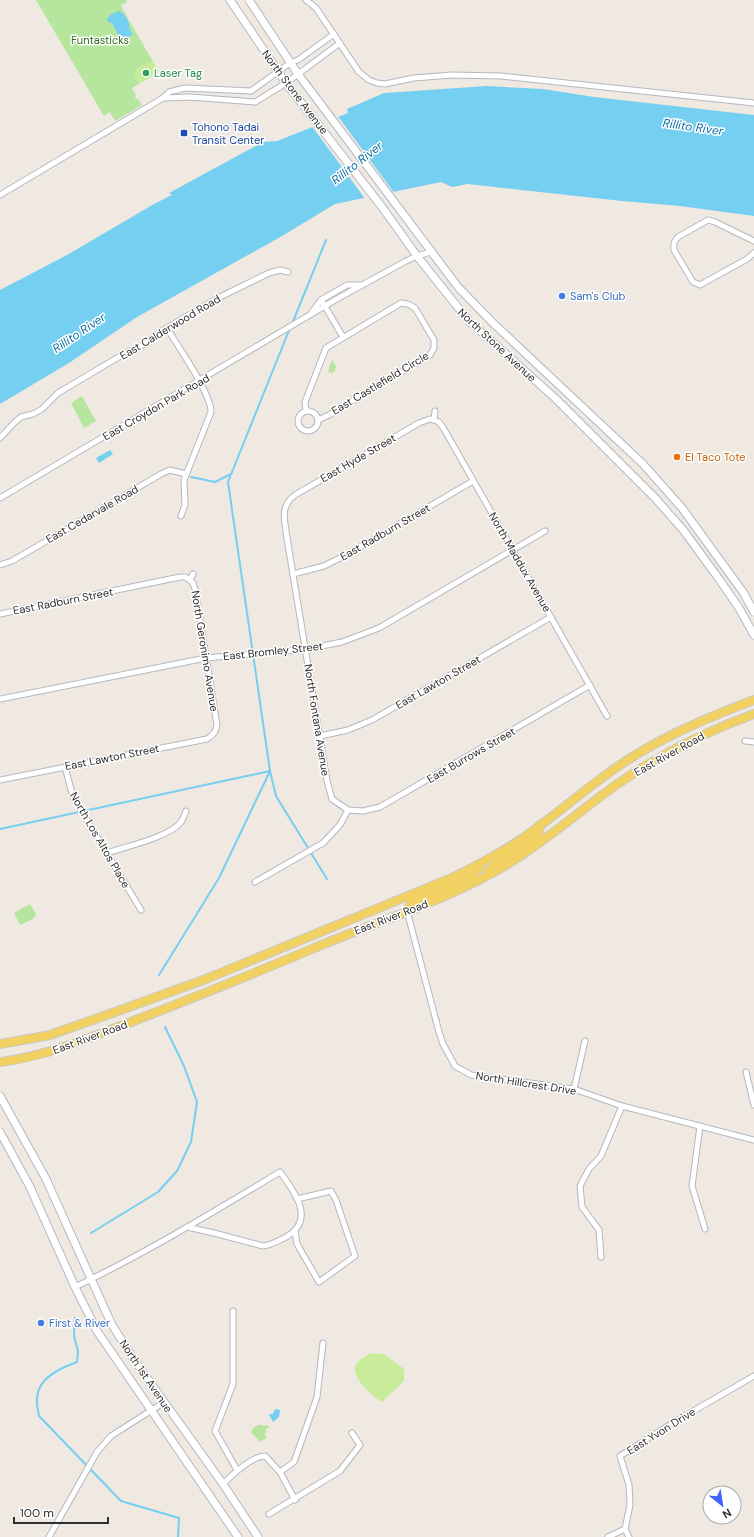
<svg xmlns="http://www.w3.org/2000/svg" width="754" height="1537" viewBox="0 0 754 1537" font-family="'DM Sans',sans-serif">
<rect width="100%" height="100%" fill="#efe9e1"/>
<g fill="#b6e59e">
<polygon points="36,0 126,0 127,2 121,5 122,8 159,72 132,88 136,95 135,96 136,99 138,99 142,105 115,121 110,112 104,116"/>
<polygon points="332,360 336,366 335,371 332,373 328,372"/>
<polygon points="82,396 96,421 84,428 71,403"/>
<polygon points="30,904 36,914 33,919 20,925 14,913"/>
<polygon points="259,1425 270,1426 266,1429 265,1435 267,1438 260,1442 251,1432 253,1428"/>
</g>
<g fill="#c9ec9a">
<polygon points="148,62 150,64 153,62 159,72 139,84 133,74 137,72 135,70"/>
<path d="M 371,1353 L 384,1354 L 404,1369 L 404,1381 L 382,1402 C 373,1397 353,1379 355,1368 C 356,1360 365,1357 371,1353 Z"/>
</g>
<g fill="#75cff0">
<path d="M 119,11 C 125,13 130,22 129,28 L 132,33 L 132,35 L 121,41 L 112,23 L 108,22 L 107,19 L 110,15 Z"/>
<polygon points="487,86 543,89 594,97 754,115 754,216 680,206 622,201 468,184 452,187 441,182 335,204 282,236 137,317 69,363 0,404 0,290 67,255 154,204 172,195 169,193 263,142 277,141 348,113 347,109 384,93"/>
<polygon points="110,450 113,454 99,463 96,458"/>
<polygon points="275,1409 280,1410 279,1417 273,1422 269,1414 273,1414"/>
</g>
<polygon fill="#efe9e1" points="337,115 395,194 366,200 311,125"/>
<g fill="none" stroke-linecap="round" stroke-linejoin="round">
<g stroke="#75cff0" stroke-width="2">
<polyline points="292,324 326,240"/>
<polyline points="191,477 215,482 231,474"/>
<polyline points="0,829 270,771 276,796 327,879"/>
<polyline points="159,975 219,878 270,771 228,482 290,328"/>
<polyline points="91,1233 158,1192 177,1171 191,1142 197,1102 184,1066 165,1027"/>
<path d="M 75,1318 L 74,1336 L 78,1351 L 77,1362 C 70,1365 63,1367 57,1371 C 37,1382 34,1396 39,1416 L 121,1501 L 179,1518 L 178,1537"/>
</g>
<g stroke="#b4b7c1" stroke-width="7">
<g id="minor">
<polyline points="306,0 316,8 359,72 369,80 377,83 385,84 414,78 452,75 501,76 754,103"/>
<polyline points="163,98 190,97 255,102 286,83 340,43"/>
<polyline points="0,195 163,98 169,92 185,88 251,91 290,63 298,60 334,34"/>
<path d="M 754,241 L 715,222 L 708,220 L 678,237 C 674,241 673,244 674,250 L 693,282 L 700,285 L 747,259 L 754,253"/>
<polyline points="323,303 343,337"/>
<polyline points="312,312 321,300 347,285 362,285"/>
<path d="M 167,328 C 178,347 211,393 211,412 L 184,480 L 185,505 L 181,516"/>
<circle cx="308" cy="421" r="10"/>
<polyline points="306,411 305,402 326,348 401,303 408,304 415,308 434,340 434,348 430,355 329,415 318,420"/>
<polyline points="435,411 434,420 439,422 444,429 607,716"/>
<polyline points="0,438 15,422 21,417 33,414 42,409 58,393 122,355 143,345 160,332 218,298 269,273 280,270 288,272"/>
<polyline points="0,498 335,300 406,261 417,256 431,252"/>
<polyline points="0,565 12,561 161,474 170,470 186,474"/>
<polyline points="293,574 324,566 348,554 473,481"/>
<polyline points="0,614 180,577 185,577 190,580 193,574"/>
<polyline points="0,699 206,658 306,649 342,642 379,628 545,531"/>
<polyline points="320,736 348,730 372,720 551,617"/>
<polyline points="745,741 754,742"/>
<polyline points="65,767 73,797 141,910"/>
<path d="M 0,780 L 207,739 C 213,735 216,732 217,725 L 195,589 L 193,583 L 190,580"/>
<path d="M 348,810 L 332,799 L 327,781 L 287,538 C 285,520 279,507 295,495 L 419,423 L 430,419 L 434,420"/>
<polyline points="348,810 363,811 380,807 590,685"/>
<path d="M 107,853 C 124,847 170,837 181,822 C 183,819 185,814 186,811"/>
<polyline points="255,882 323,843 340,825 348,810"/>
<polyline points="407,911 439,1032 443,1044 455,1066 471,1075 574,1089 622,1106 754,1140"/>
<polyline points="746,1072 754,1105"/>
<polyline points="574,1089 585,1041"/>
<polyline points="700,1126 692,1186 705,1229"/>
<polyline points="295,1231 297,1244 319,1282 355,1256 336,1200 331,1191 297,1199"/>
<polyline points="601,1257 599,1230 582,1207 580,1186 589,1169 601,1156 622,1106"/>
<path d="M 75,1287 C 146,1253 213,1212 280,1172 C 295,1192 316,1220 286,1237 C 278,1241 272,1245 263,1246 L 214,1233 L 187,1227"/>
<polyline points="233,1311 233,1384 215,1431 237,1470"/>
<polyline points="280,1472 294,1462 317,1397 323,1343"/>
<path d="M 223,1484 C 232,1475 252,1456 265,1456 L 280,1472 L 295,1500"/>
<polyline points="269,1514 340,1471 360,1445 352,1433"/>
<polyline points="49,1537 97,1452 111,1436 163,1403"/>
<polyline points="608,1537 625,1529"/>
<polyline points="629,1537 625,1529 630,1505 629,1485 620,1456 676,1421 754,1376"/>
</g>
</g>
<g stroke="#b4b7c1" stroke-width="9">
<g id="secondary">
<polyline points="230,0 286,83 382,207 417,256 452,300 470,322 555,398 656,499 684,531 719,579 739,608 754,635"/>
<polyline points="249,0 298,74 458,287 492,322 643,464 682,508 743,592 754,612"/>
<polyline points="0,1096 46,1179 111,1323 132,1357 223,1484 258,1537"/>
<polyline points="0,1132 30,1187 75,1287 97,1331 238,1537"/>
</g>
</g>
<g stroke="#c9c9c9" stroke-width="10">
<g id="primary">
<polyline points="487,872 496,864 536,836 539,833 540,825"/>
<polyline points="407,911 411,903 471,876 480,867"/>
<path d="M 0,1044 L 50,1035 L 115,1012 L 206,979 L 454,877 C 476,866 499,854 520,840 C 551,819 579,794 610,772 C 654,740 704,719 754,700"/>
<path d="M 0,1062 C 48,1056 92,1037 136,1020 C 198,996 258,972 319,946 C 384,919 451,899 511,862 C 548,839 581,810 616,785 C 659,755 705,732 754,714"/>
</g>
</g>
<use href="#minor" stroke="#fff" stroke-width="5"/>
<use href="#secondary" stroke="#fff" stroke-width="7"/>
<use href="#primary" stroke="#f2d163" stroke-width="8"/>
</g>
<circle fill="#2e9e5b" stroke="#fff" stroke-width="1.5" cx="146" cy="73" r="4"/>
<rect fill="#1a4fb4" stroke="#fff" stroke-width="1.5" x="180" y="129" width="8" height="8" rx="2"/>
<g fill="#3f7fe0" stroke="#fff" stroke-width="1.5">
<circle cx="562" cy="296" r="4"/>
<circle cx="41" cy="1323" r="4"/>
</g>
<circle fill="#e8710a" stroke="#fff" stroke-width="1.5" cx="677" cy="457" r="4"/>
<g text-anchor="middle" dominant-baseline="central" stroke-width="3" stroke-linejoin="round" paint-order="stroke">
<g font-size="11" fill="#2c6e1b" stroke="#fff">
<text x="100" y="40">Funtasticks</text>
</g>
<g font-size="11" fill="#27864d" stroke="#fff" text-anchor="start">
<text x="154" y="73">Laser Tag</text>
</g>
<g font-size="11" fill="#2e2e2e" stroke="#fff">
<text transform="translate(295 92) rotate(53)">North Stone Avenue</text>
<text transform="translate(170 327) rotate(-31)">East Calderwood Road</text>
<text transform="translate(497 345) rotate(43)">North Stone Avenue</text>
<text transform="translate(380 383) rotate(-31)">East Castlefield Circle</text>
<text transform="translate(156 407) rotate(-30)">East Croydon Park Road</text>
<text transform="translate(358 458) rotate(-30)">East Hyde Street</text>
<text transform="translate(92 514) rotate(-30)">East Cedarvale Road</text>
<text transform="translate(385 532) rotate(-30)">East Radburn Street</text>
<text transform="translate(520 562) rotate(60)">North Maddux Avenue</text>
<text transform="translate(63 601) rotate(-11)">East Radburn Street</text>
<text transform="translate(205 651) rotate(81)">North Geronimo Avenue</text>
<text transform="translate(273 651) rotate(-6)">East Bromley Street</text>
<text transform="translate(438 682) rotate(-30)">East Lawton Street</text>
<text transform="translate(317 720) rotate(81)">North Fontana Avenue</text>
<text transform="translate(669 754) rotate(-29)">East River Road</text>
<text transform="translate(471 755) rotate(-30)">East Burrows Street</text>
<text transform="translate(112 757) rotate(-11)">East Lawton Street</text>
<text transform="translate(100 840) rotate(60)">North Los Altos Place</text>
<text transform="translate(391 917) rotate(-21)">East River Road</text>
<text transform="translate(90 1037) rotate(-20)">East River Road</text>
<text transform="translate(526 1083) rotate(9)">North Hillcrest Drive</text>
<text transform="translate(146 1376) rotate(56)">North 1st Avenue</text>
<text transform="translate(661 1431) rotate(-32)">East Yvon Drive</text>
</g>
<g font-size="11" fill="#164399" stroke="#fff" text-anchor="start">
<text x="192" y="127">Tohono Tadai<tspan x="192" dy="13">Transit Center</tspan></text>
</g>
<g font-size="11" fill="#366cbe" stroke="#fff" text-anchor="start">
<text x="570" y="296">Sam's Club</text>
<text x="49" y="1323">First &amp; River</text>
</g>
<g font-size="11" fill="#c56008" stroke="#fff" text-anchor="start">
<text x="685" y="457">El Taco Tote</text>
</g>
<g font-size="12" font-style="italic" fill="#0d6fa3" stroke="#fff">
<text transform="translate(693 127) rotate(8)">Rillito River</text>
<text transform="translate(357 163) rotate(-38)">Rillito River</text>
<text transform="translate(79 333) rotate(-34)">Rillito River</text>
</g>
</g>
<g transform="translate(722 1505) rotate(150)"><circle r="19" fill="#ffffff" stroke="#ababab"/>
<path d="M0-3L7 15L0 10L-7 15Z" fill="#4264fb"/>
<text y="-6" font-size="11" font-weight="bold" text-anchor="middle" fill="#2e2e2e">N</text>
</g>
<path d="M14 1517v6h94v-6" fill="none" stroke="#2e2e2e" stroke-width="2"/>
<text x="20" y="1517" font-size="12" fill="#2e2e2e" stroke="#ffffff" stroke-width="3" paint-order="stroke">100 m</text>
</svg>
